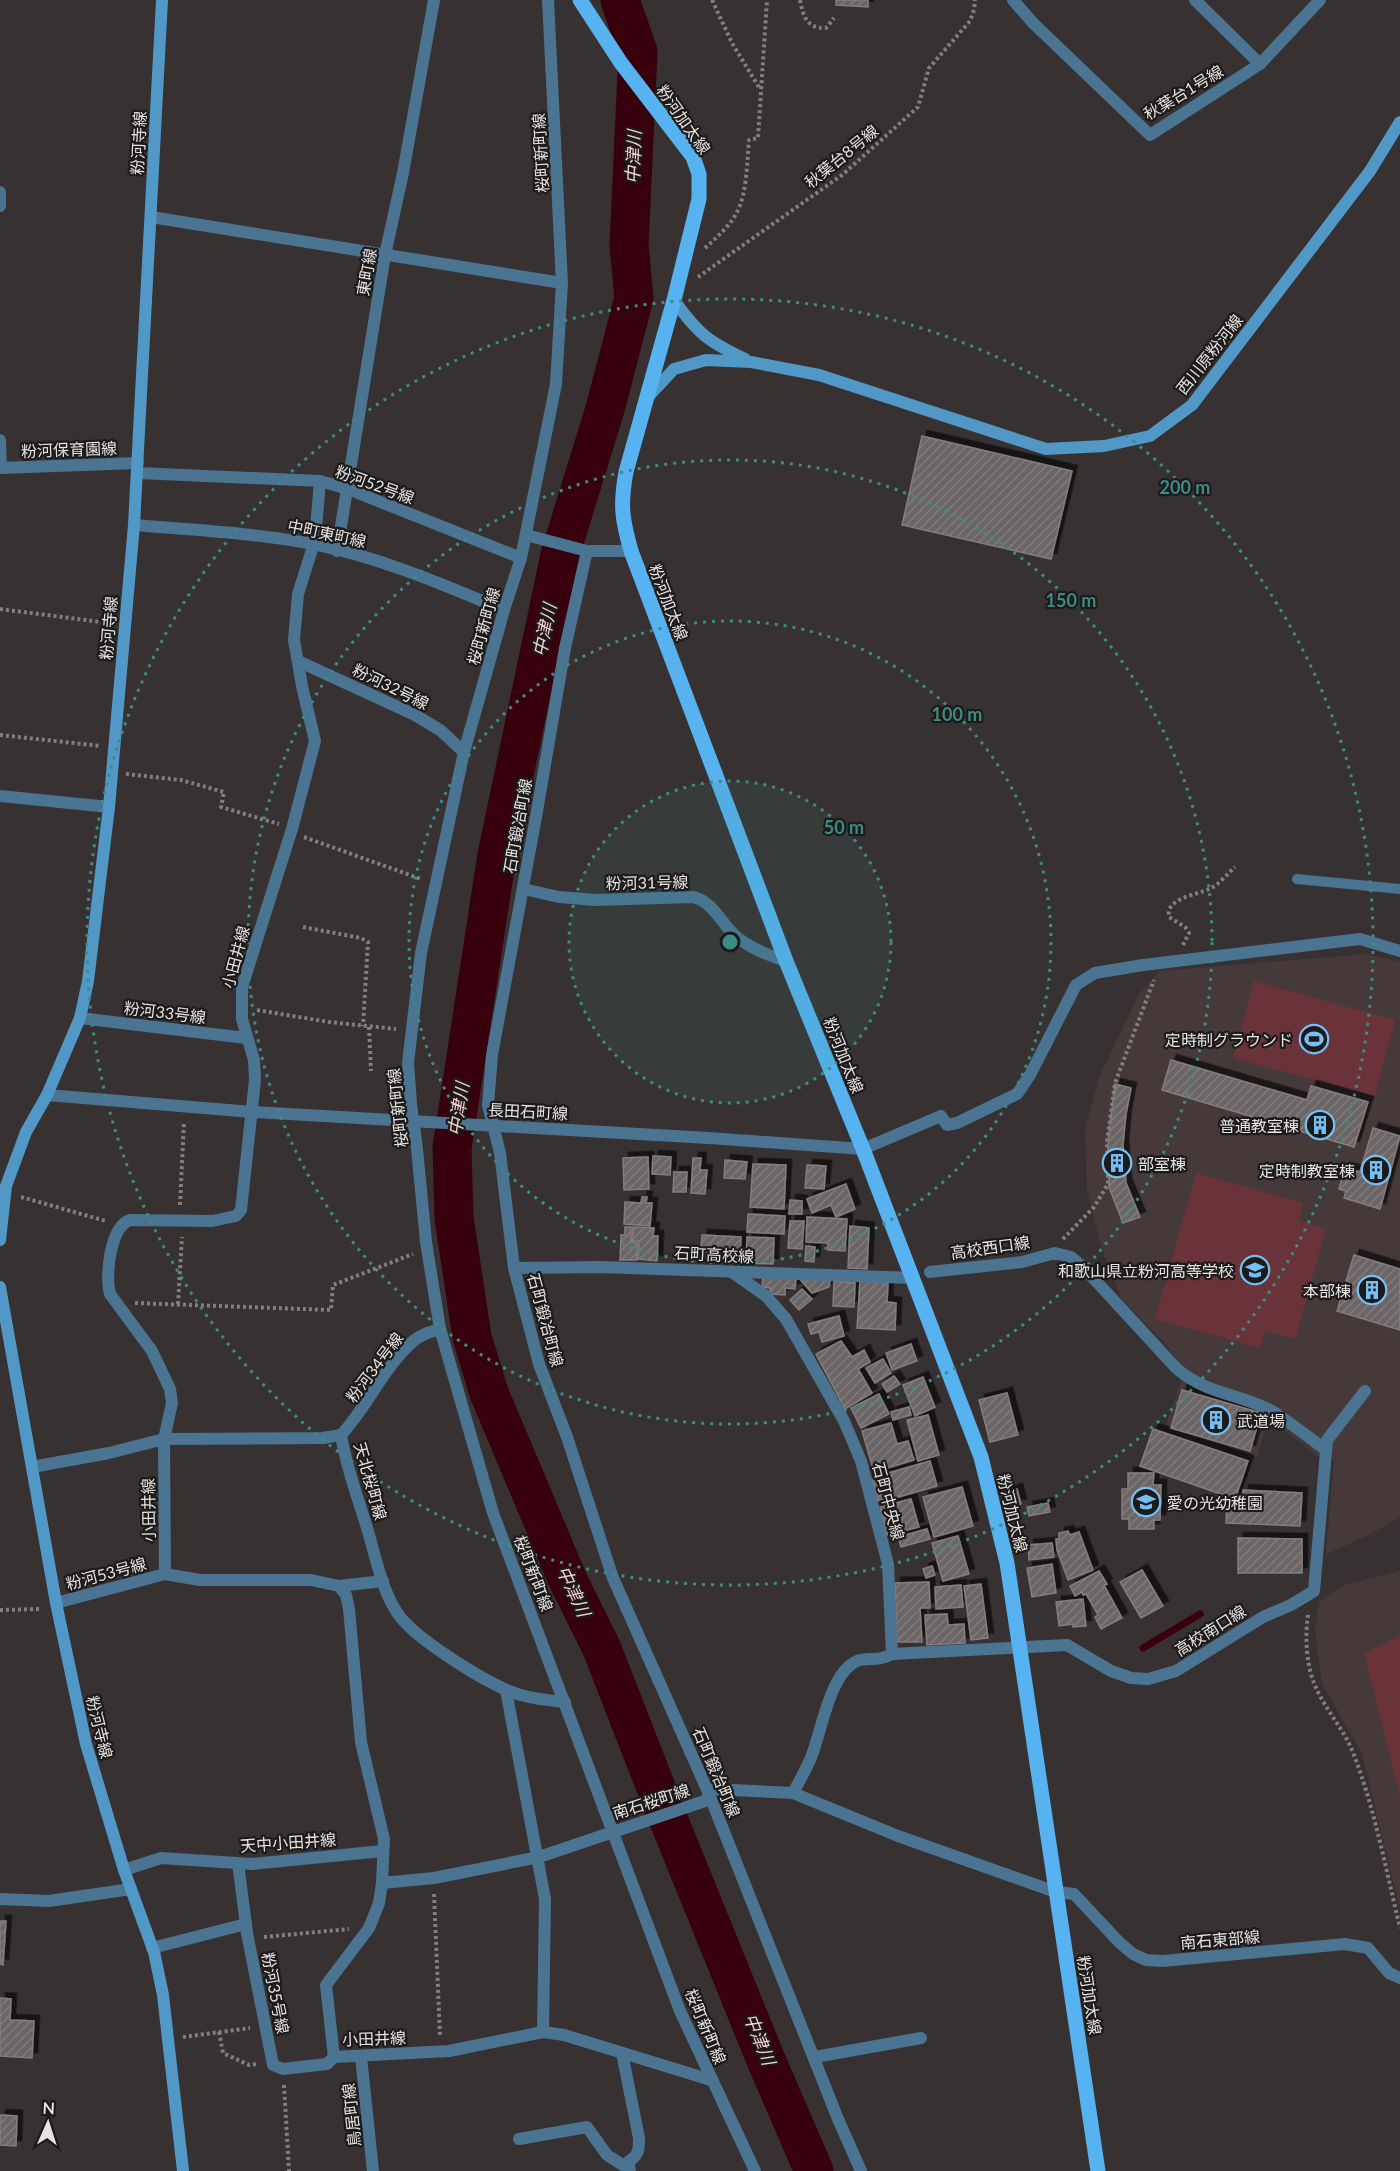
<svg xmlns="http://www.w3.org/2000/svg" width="1400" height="2171" viewBox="0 0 1400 2171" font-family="Lato,'Noto Sans JP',sans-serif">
<defs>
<pattern id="building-hatch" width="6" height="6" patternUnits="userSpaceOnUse" patternTransform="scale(1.5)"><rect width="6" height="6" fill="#6c6566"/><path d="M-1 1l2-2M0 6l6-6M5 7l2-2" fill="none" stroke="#817b7c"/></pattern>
<filter id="shadow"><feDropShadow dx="5.5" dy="-5.5" stdDeviation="0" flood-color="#0009"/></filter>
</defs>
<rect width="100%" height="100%" fill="#373132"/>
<g fill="#46393a">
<polygon points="1367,954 1400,962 1400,1517 1367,1536 1326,1554 1334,1460 1317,1456 1269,1418 1257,1457 1165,1427 1185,1370 1163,1341 1121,1299 1100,1242 1087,1190 1085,1128 1100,1075 1139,994 1160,971"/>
<polygon points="1400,1571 1400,1911 1362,1753 1322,1684 1315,1631 1319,1602 1345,1585"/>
</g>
<g fill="#6a3239">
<polygon points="1254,981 1395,1020 1375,1096 1233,1058"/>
<polygon points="1196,1173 1303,1203 1299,1221 1326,1229 1295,1339 1265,1331 1260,1348 1155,1319"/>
<polygon points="1400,1636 1400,1797 1364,1653"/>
</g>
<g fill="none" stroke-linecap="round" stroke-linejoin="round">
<polyline stroke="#37000c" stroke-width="7" points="1143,1648 1200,1614"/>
<polyline stroke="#37000c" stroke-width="39" points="620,0 638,52 629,245 634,298 605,409 560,555 497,855 452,1148 454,1218 472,1337 489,1393 567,1578 602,1649 669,1821 766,2060 814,2171"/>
</g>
<g fill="url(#building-hatch)" stroke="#847d7d" stroke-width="1.5" filter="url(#shadow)">
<polygon points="836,0 868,0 868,7 836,5"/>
<polygon points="922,436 1072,471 1051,559 902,525"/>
<polygon points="1171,1060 1307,1100 1311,1086 1368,1102 1354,1147 1162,1090"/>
<polygon points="1115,1084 1131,1088 1126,1114 1123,1144 1126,1183 1140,1217 1123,1223 1109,1187 1108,1141"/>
<polygon points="1373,1128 1400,1136 1380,1209 1344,1198 1346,1191 1339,1189 1345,1168 1360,1172"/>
<polygon points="653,1156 671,1157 670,1175 652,1174"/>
<polygon points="648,1157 649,1189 624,1190 623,1158"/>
<polygon points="693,1158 701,1158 700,1170 707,1170 705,1194 691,1193"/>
<polygon points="725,1160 747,1162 745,1179 724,1178"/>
<polygon points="753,1164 786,1165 784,1209 750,1207"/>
<polygon points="807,1165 826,1166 824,1189 805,1188"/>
<polygon points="674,1172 687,1172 686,1192 673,1192"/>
<polygon points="846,1184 855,1209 836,1217 831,1205 812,1213 807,1199"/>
<polygon points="642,1197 647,1197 646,1203 652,1203 650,1226 624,1224 625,1202 641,1203"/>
<polygon points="790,1200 802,1201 802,1214 789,1214"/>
<polygon points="748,1214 785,1216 784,1234 747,1232"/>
<polygon points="807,1217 847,1219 845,1251 828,1250 828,1243 806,1242"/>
<polygon points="790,1221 804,1221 802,1249 788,1248"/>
<polygon points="850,1226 869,1228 867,1269 848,1268"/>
<polygon points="625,1227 631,1227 631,1242 637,1243 637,1260 620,1260 621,1235 625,1235"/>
<polygon points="633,1227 654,1228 653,1236 658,1236 657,1261 638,1259 639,1241 632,1241"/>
<polygon points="702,1235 741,1237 740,1261 700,1259"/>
<polygon points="747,1237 774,1238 773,1264 746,1263"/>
<polygon points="806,1246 815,1247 814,1262 805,1261"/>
<polygon points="1354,1255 1400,1269 1400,1330 1337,1311"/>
<polygon points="763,1276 796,1277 795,1289 785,1288 785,1295 770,1294 770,1288 762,1287"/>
<polygon points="799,1278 830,1279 829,1287 812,1293"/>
<polygon points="834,1281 855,1283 854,1307 833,1306"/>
<polygon points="860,1281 888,1283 887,1302 896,1303 895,1330 857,1328"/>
<polygon points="802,1289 812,1299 799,1310 790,1300"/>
<polygon points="839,1316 844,1336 822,1342 819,1332 811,1334 808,1324"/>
<polygon points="841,1341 852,1357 864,1350 870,1362 858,1369 872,1393 845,1409 816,1354"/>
<polygon points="911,1344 917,1361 892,1370 886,1353"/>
<polygon points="883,1359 891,1373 875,1383 866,1368"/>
<polygon points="894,1376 900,1384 887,1392 882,1384"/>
<polygon points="923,1377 935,1407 915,1416 903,1385"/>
<polygon points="1182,1390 1261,1413 1250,1451 1171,1428"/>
<polygon points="1007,1393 1018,1435 990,1442 979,1400"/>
<polygon points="879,1394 889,1414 861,1428 851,1408"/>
<polygon points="909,1407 911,1415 893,1420 891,1412"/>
<polygon points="928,1415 939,1455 918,1461 907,1420"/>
<polygon points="891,1423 897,1444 908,1441 914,1460 874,1472 862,1431"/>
<polygon points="1153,1429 1248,1461 1235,1499 1140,1466"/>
<polygon points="930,1461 937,1486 888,1500 881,1475"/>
<polygon points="1128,1473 1154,1473 1153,1485 1161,1485 1160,1520 1154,1520 1154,1529 1129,1529 1129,1519 1122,1519 1122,1489 1128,1489"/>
<polygon points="879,1477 884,1499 878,1501 872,1478"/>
<polygon points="962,1487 973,1526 934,1537 923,1497"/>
<polygon points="1017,1489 1021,1504 1009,1507 1006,1492"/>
<polygon points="1243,1490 1302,1493 1300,1526 1226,1523 1227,1502 1242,1503"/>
<polygon points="911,1499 919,1527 887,1535 880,1507"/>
<polygon points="1048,1503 1050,1512 1029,1516 1027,1507"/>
<polygon points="927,1529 930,1539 901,1547 898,1537"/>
<polygon points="1068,1531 1070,1535 1079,1532 1093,1570 1068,1580 1057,1550 1056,1539 1059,1539 1059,1533"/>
<polygon points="958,1536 969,1574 943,1581 932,1543"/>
<polygon points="1238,1538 1302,1539 1302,1573 1238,1573"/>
<polygon points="1052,1543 1054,1557 1029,1560 1028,1545"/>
<polygon points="1052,1564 1056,1593 1032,1597 1027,1568"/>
<polygon points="932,1566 935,1575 926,1578 923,1569"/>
<polygon points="1142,1570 1163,1606 1141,1618 1120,1582"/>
<polygon points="1099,1571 1107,1584 1104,1585 1122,1618 1101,1629 1095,1617 1098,1615 1086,1594 1083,1595 1082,1592 1075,1596 1070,1586"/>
<polygon points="929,1582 930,1608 920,1608 922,1642 897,1642 895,1583"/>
<polygon points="981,1584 988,1638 971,1640 964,1586"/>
<polygon points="961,1585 963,1607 936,1609 935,1587"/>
<polygon points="1083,1599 1086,1626 1073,1627 1073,1624 1059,1626 1056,1602"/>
<polygon points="947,1614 948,1625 964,1624 965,1643 927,1645 925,1615"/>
<polygon points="0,1921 6,1921 3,1965 0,1964"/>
<polygon points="0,1998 11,1999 10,2020 34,2021 32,2058 0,2056"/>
<polygon points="0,2115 17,2116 16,2146 0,2145"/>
</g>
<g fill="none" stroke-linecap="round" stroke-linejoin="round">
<g stroke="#837e7f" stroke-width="4" stroke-dasharray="3 3" stroke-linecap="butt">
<polyline points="712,0 732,43 760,89"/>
<path d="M 800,0 C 803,16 807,29 826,28 L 834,18"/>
<path d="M 705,248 C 717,237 730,226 737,212 C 747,194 747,161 749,140 L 758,138 L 767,0"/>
<polyline points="698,277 842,175 918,107 929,68 970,21 974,10 975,0"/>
<polyline points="0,609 109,623"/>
<polyline points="0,735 101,746"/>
<polyline points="126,774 181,780 224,792 221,807 279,824"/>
<polyline points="304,837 421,879"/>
<polyline points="303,927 361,938 368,942 363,1026"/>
<path d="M 1183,945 L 1189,933 L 1185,927 L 1169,917 C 1165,898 1197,895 1209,889 C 1219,885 1227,874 1235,867"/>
<polyline points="257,1010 329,1022 396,1029"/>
<polyline points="369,1027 371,1071"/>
<polyline points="21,1197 106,1221"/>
<polyline points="180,1205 184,1122"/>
<polyline points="1063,1239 1094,1207 1108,1184 1107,1141 1115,1083 1154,980"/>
<polyline points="135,1303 331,1310 333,1285 413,1254"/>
<polyline points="178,1304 182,1237"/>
<polyline points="0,1610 41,1609"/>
<path d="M 1308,1615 C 1305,1635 1306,1663 1314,1683 C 1324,1709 1344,1728 1354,1755 C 1375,1810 1386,1870 1400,1928"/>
<polyline points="434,1894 440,2036"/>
<polyline points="264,1937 349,1929"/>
<polyline points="219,2032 223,2053 249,2065 258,2064"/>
<polyline points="183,2037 250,2028"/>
<polyline points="284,2085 289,2171"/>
</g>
<polyline stroke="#4a7492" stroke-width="10" points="1297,879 1400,889"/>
<g stroke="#4a7492" stroke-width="12">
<polyline points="548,0 562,283 556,384 521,558 504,610 464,752 421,953 408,1063 411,1104 417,1149 426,1242 440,1329 493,1513 680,2011 755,2171"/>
<polyline points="1013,0 1033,23 1150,135 1260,64 1320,0"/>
<polyline points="1195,0 1260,64"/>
<polyline points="0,192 0,206"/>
<polyline points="151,217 562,283"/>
<polyline points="0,440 1,468"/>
<polyline points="0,468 138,463"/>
<polyline points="138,473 320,481 348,489 521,558"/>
<path d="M 320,481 L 315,540 L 298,594 L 294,640 L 302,686 L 315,741 L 292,829 L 242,987 L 242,1019 L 254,1060 L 255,1080 L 241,1210 L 236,1216 L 212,1221 L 130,1220 C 110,1227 105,1276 110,1294 L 152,1351 L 170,1389 L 172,1403 L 164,1439 L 165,1574 L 200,1580 L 311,1580 L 339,1586 L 346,1595 L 349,1609 L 361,1742 L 384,1839 L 382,1883 L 379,1903 L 369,1928 L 326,1985 L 334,2057"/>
<path d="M 134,525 C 194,530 254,533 313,544 C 379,557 442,584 504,610"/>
<polyline points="526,535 587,551 631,551"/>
<polyline points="337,551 385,255 403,173 434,0"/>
<polyline points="587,551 565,648 536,817 492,1055 488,1105 500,1153 514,1268 539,1364 567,1437 613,1578 709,1794 838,2119 861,2171"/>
<polyline points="298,661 415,715 440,730 464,752"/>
<polyline points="0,796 109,807"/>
<path d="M 523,889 L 559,897 L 596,900 L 694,897 C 716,904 721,925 738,938 C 752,949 770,956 786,961"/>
<polyline points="80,1018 246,1038"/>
<polyline points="47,1095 252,1112 709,1138 863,1149 941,1116 947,1125 957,1123 1017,1094 1030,1075 1076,985 1095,973 1143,965 1360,939 1400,951"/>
<polyline points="514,1268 601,1267 913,1278"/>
<polyline points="732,1272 766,1296 786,1319 844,1421 861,1461 888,1564 892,1654 1067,1645 1111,1671 1131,1678 1148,1679 1176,1671 1263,1617 1291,1605 1314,1591 1327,1440 1365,1391"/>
<path d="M 930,1272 L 1022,1262 L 1055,1253 L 1071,1257 L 1083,1267 L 1177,1369 C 1208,1395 1239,1393 1272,1411 C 1290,1422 1308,1437 1326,1450"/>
<path d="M 341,1435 C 367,1407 383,1369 411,1343 C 419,1335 430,1332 440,1329"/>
<path d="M 32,1467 L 109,1453 L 164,1439 L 323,1438 L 341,1435 C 346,1467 358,1498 367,1528 C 376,1557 382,1594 401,1618 C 420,1641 479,1678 507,1690 C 525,1698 546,1700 565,1702"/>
<polyline points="339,1586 383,1581"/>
<polyline points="56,1603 165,1574"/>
<polyline points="506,1690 545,1899 543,2032"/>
<path d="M 793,1793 C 799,1782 805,1771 810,1760 C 821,1735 829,1673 857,1661 C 869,1656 876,1663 892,1654"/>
<polyline points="238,1863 247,1933 273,2065 283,2069 327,2064 334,2057"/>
<polyline points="124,1870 161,1858 252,1864 383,1851"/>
<polyline points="382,1883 434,1878 539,1857 705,1801 713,1789 793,1793 898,1836 1056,1892 1074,1894 1120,1943 1133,1954 1146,1960 1163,1961 1345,1944 1368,1948 1389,1973 1400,1978"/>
<polyline points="0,1899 49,1901 131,1889"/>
<polyline points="152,1948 246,1924"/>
<path d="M 622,2053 L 639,2138 C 639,2150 639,2155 628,2162 L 630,2171"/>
<polyline points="334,2057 449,2051 543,2032 564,2035 711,2080"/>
<polyline points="361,2057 373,2171"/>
<polyline points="815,2057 921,2038"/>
<polyline points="519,2139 587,2127 607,2155 629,2169"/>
</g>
<g stroke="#5298c7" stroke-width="12">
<path d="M 674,300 C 698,334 709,342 745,359"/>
<polyline points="648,397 674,369 706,360 751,362 819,375 1046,449 1104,446 1150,436 1192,405 1370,171 1400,122"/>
<polyline points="0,1240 6,1186 26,1132 47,1095 80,1018 88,981 109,807 134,525 162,0"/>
<polyline points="0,1287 56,1603 86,1744 124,1870 154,1952 163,1995 183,2171"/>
</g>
<path stroke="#56b3f0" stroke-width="15" d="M 580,0 L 621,63 L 693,157 L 699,174 L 699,199 L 674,300 L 626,472 C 620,505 622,519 631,551 L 786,961 L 863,1149 L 981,1457 L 1007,1563 L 1098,2171"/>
</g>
<circle cx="730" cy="942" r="161" fill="#3a8c85" fill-opacity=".12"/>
<g fill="none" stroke="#3a8c85" stroke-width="3" stroke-dasharray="3 6">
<circle cx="730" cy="942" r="161"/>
<circle cx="730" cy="942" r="321"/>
<circle cx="730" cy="942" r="482"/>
<circle cx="730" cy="942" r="643"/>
</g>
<defs>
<g id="stadium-ring" transform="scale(1.5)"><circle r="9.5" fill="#1d1a1a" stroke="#73c0f6" stroke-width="1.5"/><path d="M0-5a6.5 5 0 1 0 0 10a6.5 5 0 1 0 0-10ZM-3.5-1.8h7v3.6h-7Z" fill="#73c0f6"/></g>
<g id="building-ring" transform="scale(1.5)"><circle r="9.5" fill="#1d1a1a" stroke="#73c0f6" stroke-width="1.5"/><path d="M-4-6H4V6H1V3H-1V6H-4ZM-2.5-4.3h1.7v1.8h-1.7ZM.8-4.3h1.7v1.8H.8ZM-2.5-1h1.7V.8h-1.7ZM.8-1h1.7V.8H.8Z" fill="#73c0f6"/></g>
<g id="school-ring" transform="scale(1.5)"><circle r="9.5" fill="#1d1a1a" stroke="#73c0f6" stroke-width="1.5"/><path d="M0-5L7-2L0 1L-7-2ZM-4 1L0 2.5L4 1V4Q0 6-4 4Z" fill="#73c0f6"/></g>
</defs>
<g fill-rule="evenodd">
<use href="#stadium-ring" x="1314" y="1039"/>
<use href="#building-ring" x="1320" y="1125"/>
<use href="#building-ring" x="1117" y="1163"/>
<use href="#building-ring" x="1376" y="1170"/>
<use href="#school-ring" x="1255" y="1270"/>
<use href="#building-ring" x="1372" y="1290"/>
<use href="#building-ring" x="1216" y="1420"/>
<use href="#school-ring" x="1146" y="1502"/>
</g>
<g text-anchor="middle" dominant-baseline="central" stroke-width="4.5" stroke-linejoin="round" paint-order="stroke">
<g font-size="16" fill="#e7e3e3" stroke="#1d1a1a">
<text transform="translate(1183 92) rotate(-31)">秋葉台1号線</text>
<text transform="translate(684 119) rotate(55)">粉河加太線</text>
<text transform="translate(138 143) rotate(-87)">粉河寺線</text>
<text transform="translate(540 153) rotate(-93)">桜町新町線</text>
<text transform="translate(841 156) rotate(-39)">秋葉台8号線</text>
<text transform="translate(366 272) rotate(-80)">東町線</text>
<text transform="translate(1209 354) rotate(-52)">西川原粉河線</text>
<text transform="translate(69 449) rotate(-2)">粉河保育園線</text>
<text transform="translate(375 484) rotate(20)">粉河52号線</text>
<text transform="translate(327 533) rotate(12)">中町東町線</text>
<text transform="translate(669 602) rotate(69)">粉河加太線</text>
<text transform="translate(483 626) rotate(-74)">桜町新町線</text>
<text transform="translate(108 628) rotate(-85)">粉河寺線</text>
<text transform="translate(391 686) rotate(26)">粉河32号線</text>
<text transform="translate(517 826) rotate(-80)">石町鍛冶町線</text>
<text transform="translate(647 882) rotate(-1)">粉河31号線</text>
<text transform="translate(235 957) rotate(-75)">小田井線</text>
<text transform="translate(165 1012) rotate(7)">粉河33号線</text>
<text transform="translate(844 1055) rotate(68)">粉河加太線</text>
<text transform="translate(397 1108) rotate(-96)">桜町新町線</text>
<text transform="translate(528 1111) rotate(3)">長田石町線</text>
<text transform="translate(990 1247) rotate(-8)">高校西口線</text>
<text transform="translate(714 1254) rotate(3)">石町高校線</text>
<text transform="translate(546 1320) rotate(75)">石町鍛冶町線</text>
<text transform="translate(374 1367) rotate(-53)">粉河34号線</text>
<text transform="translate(371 1481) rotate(74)">天北桜町線</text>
<text transform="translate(889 1501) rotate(75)">石町中央線</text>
<text transform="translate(148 1510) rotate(-91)">小田井線</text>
<text transform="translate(1013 1513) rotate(76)">粉河加太線</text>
<text transform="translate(106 1573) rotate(-15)">粉河53号線</text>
<text transform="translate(534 1573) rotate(69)">桜町新町線</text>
<text transform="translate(1210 1630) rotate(-32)">高校南口線</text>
<text transform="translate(100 1727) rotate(76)">粉河寺線</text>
<text transform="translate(717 1772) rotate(67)">石町鍛冶町線</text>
<text transform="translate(651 1801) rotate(-18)">南石桜町線</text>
<text transform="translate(288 1842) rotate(-4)">天中小田井線</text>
<text transform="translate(1220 1939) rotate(-5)">南石東部線</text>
<text transform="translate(276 1993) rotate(79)">粉河35号線</text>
<text transform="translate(1090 1995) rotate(81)">粉河加太線</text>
<text transform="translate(706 2026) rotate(67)">桜町新町線</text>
<text transform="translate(374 2038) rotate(-2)">小田井線</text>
<text transform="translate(351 2115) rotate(-96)">鳥居町線</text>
</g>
<g font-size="16" fill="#e7e3e3" stroke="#1d1a1a" text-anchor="end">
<text x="1293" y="1039">定時制グラウンド</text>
<text x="1299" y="1125">普通教室棟</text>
<text x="1138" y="1163" text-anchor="start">部室棟</text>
<text x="1355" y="1170">定時制教室棟</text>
<text x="1234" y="1270">和歌山県立粉河高等学校</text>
<text x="1351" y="1290">本部棟</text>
<text x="1237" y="1420" text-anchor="start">武道場</text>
<text x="1167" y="1502" text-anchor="start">愛の光幼稚園</text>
</g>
<g font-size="18" font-style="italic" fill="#f9d0d2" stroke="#1d1a1a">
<text transform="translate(633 157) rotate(-88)">中津川</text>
<text transform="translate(544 630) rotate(-78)">中津川</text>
<text transform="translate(458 1109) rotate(-81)">中津川</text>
<text transform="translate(574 1591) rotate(65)">中津川</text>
<text transform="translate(760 2039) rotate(68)">中津川</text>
</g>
</g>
<circle cx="730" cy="942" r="9" fill="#3a8c85" stroke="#1d1a1a" stroke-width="3"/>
<g font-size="18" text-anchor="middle" font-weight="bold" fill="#3a8c85" stroke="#1d1a1a" stroke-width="4.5" stroke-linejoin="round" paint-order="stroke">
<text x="1185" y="494">200 m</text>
<text x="1071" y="607">150 m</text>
<text x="957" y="721">100 m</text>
<text x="844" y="834">50 m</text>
</g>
<g transform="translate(48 2123) rotate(3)" stroke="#1d1a1a" stroke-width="4.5" paint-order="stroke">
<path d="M0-4.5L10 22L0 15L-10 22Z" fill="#e7e3e3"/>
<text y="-9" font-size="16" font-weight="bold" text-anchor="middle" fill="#e7e3e3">N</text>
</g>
</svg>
